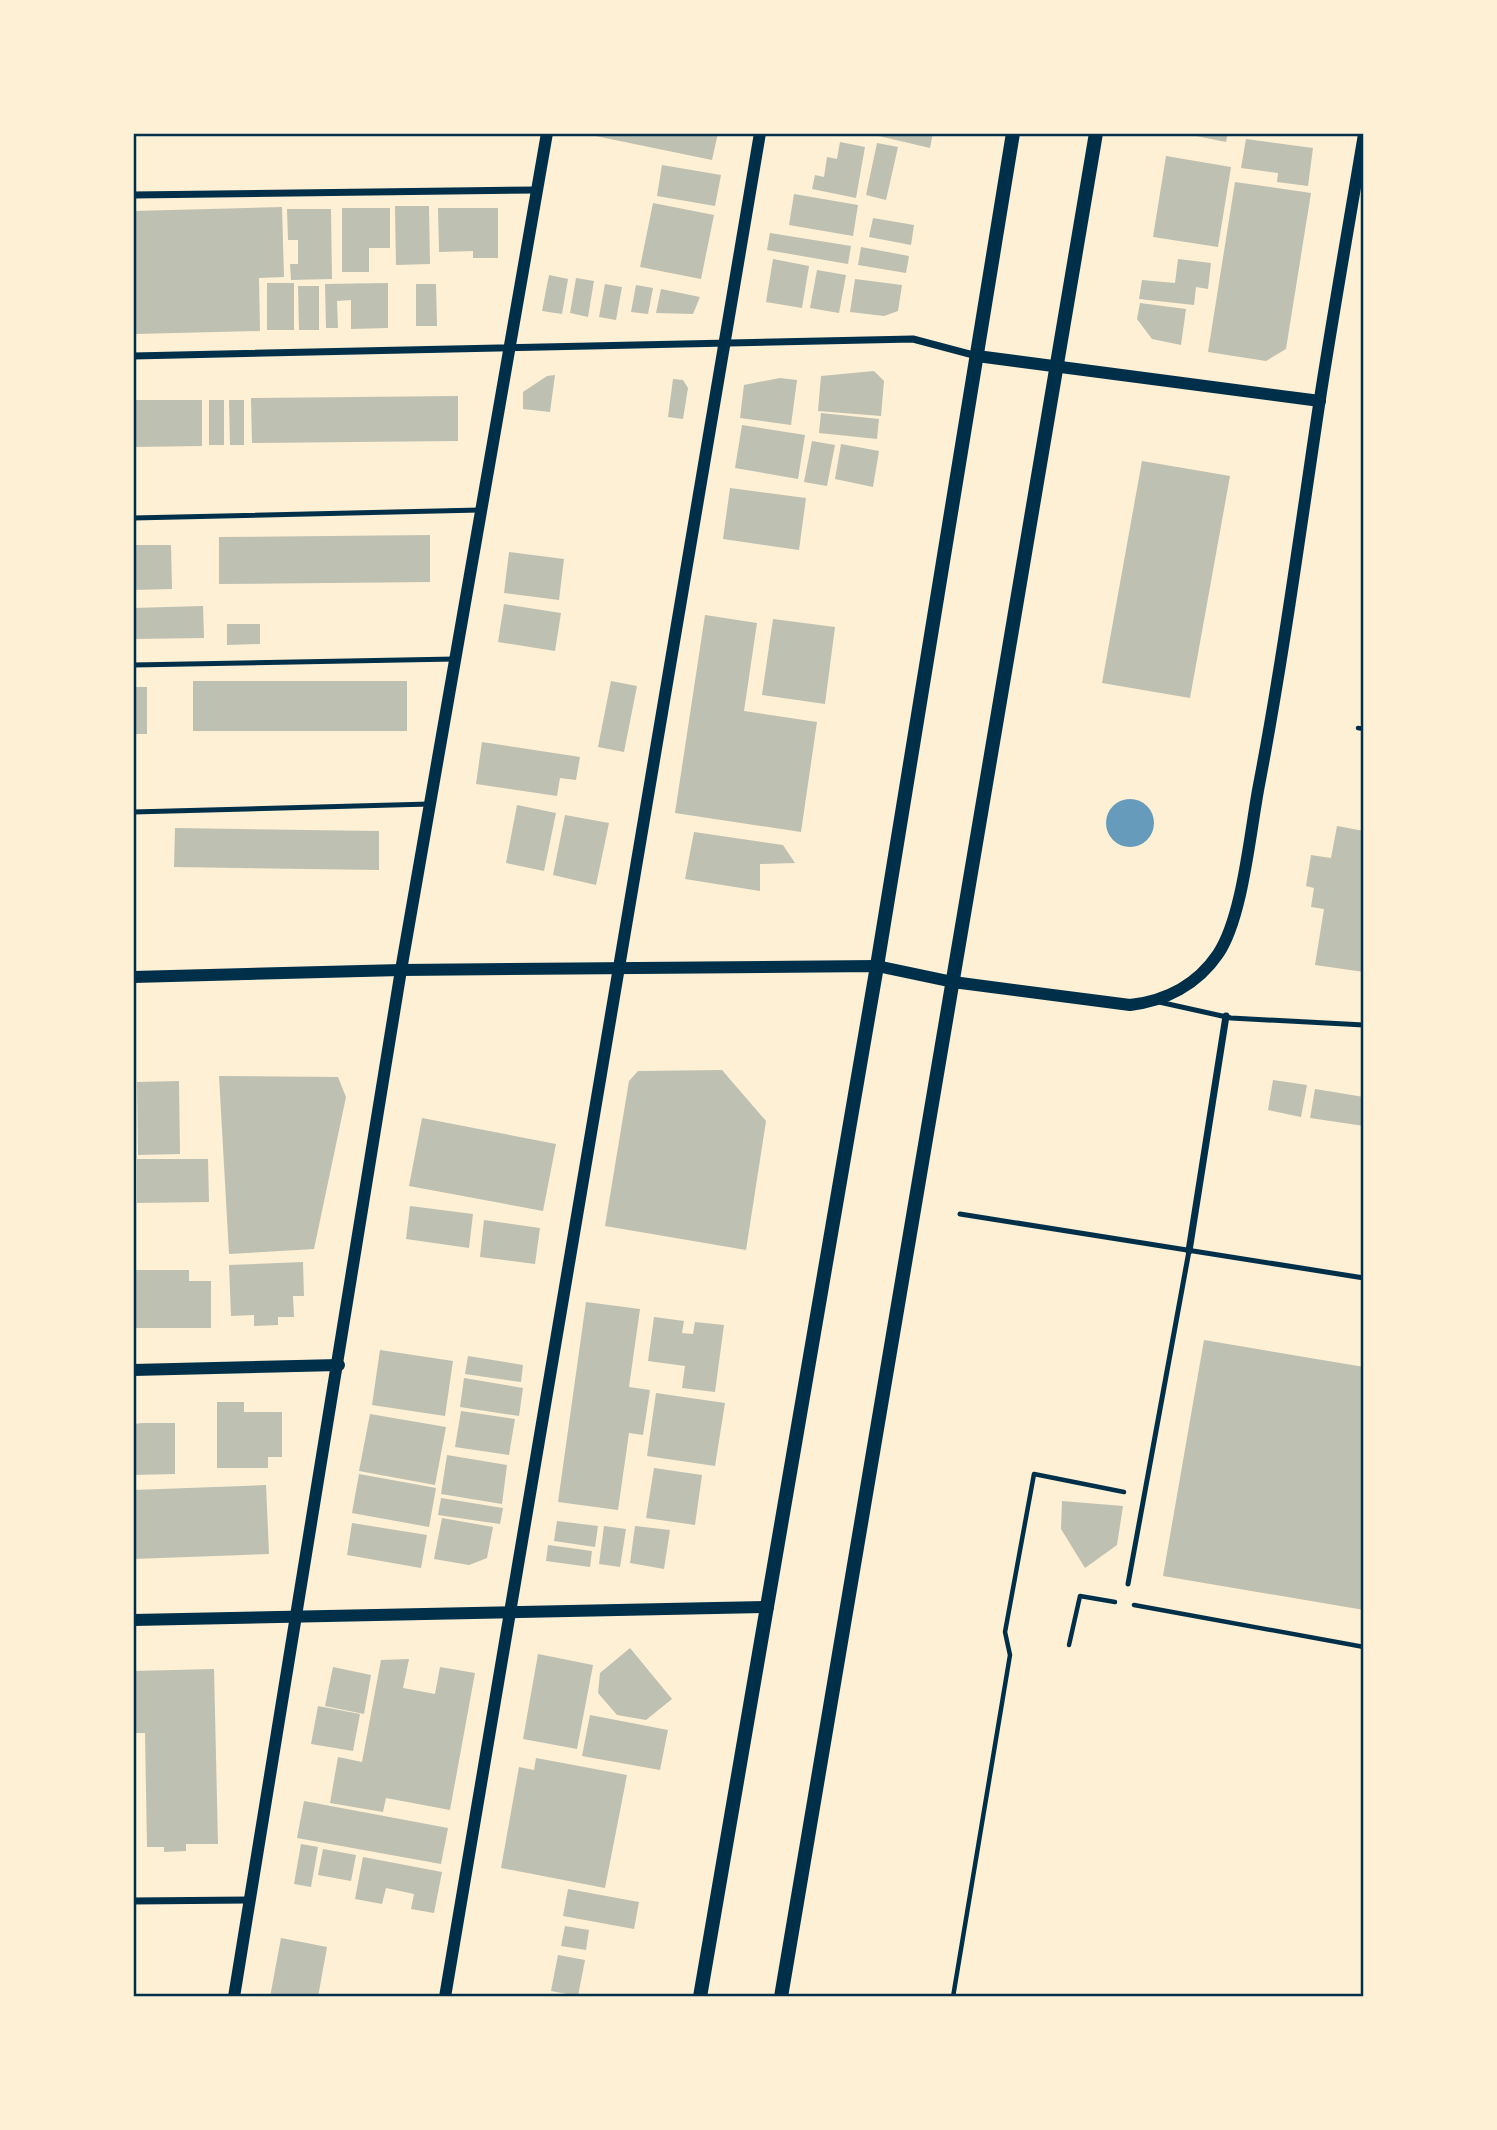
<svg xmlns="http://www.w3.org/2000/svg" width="1497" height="2130" viewBox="0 0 1497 2130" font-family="Overpass,sans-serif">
<rect width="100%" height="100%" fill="#fdf0d5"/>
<circle fill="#669bbc" cx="1130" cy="823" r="24"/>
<g fill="#bec0b2">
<polygon points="581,133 718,133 712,160"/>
<polygon points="866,133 933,133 930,148"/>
<polygon points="1181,133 1228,133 1226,142"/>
<polygon points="1246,139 1313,148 1308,186 1277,182 1278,173 1241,168"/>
<polygon points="840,142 865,147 856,198 812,189 815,175 824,177 827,157 837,159"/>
<polygon points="877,143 898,147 886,200 866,195"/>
<polygon points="1166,156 1231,167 1218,247 1153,237"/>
<polygon points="662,165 721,175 715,206 657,196"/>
<polygon points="1235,182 1311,193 1286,349 1266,361 1208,352"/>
<polygon points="794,194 858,205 853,236 789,225"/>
<polygon points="653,203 714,215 701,279 640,267"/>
<polygon points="395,206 429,206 430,264 396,265"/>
<polygon points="282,207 284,277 259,278 260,331 135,334 133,211"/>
<polygon points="342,208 390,208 390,248 369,248 369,272 342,272"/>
<polygon points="438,208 498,208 498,258 473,258 473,251 439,252"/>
<polygon points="287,209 331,209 332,279 291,280 290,264 298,264 298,240 288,240"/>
<polygon points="873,218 914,225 911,245 869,237"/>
<polygon points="770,233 851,246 848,264 767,250"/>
<polygon points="861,247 909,256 906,273 858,265"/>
<polygon points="773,259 809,266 802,308 766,302"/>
<polygon points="1178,259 1211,263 1208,289 1196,287 1194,305 1139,299 1142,280 1175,283"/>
<polygon points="817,270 846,275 839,313 810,308"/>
<polygon points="549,275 568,279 562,314 542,311"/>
<polygon points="576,278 594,281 588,317 570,313"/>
<polygon points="855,279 902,285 898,311 884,316 850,312"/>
<rect x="267" y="283" width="27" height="47"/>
<polygon points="388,283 388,328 351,329 351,300 337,301 338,328 326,328 325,284"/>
<polygon points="416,284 436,284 437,326 416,326"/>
<polygon points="605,284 622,287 616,320 599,317"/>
<polygon points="636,285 653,288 648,314 631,312"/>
<polygon points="298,286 319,286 319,330 299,330"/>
<polygon points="661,289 700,297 693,314 656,313"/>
<polygon points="1140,303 1186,309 1181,345 1152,339 1137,319"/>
<polygon points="874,371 884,381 881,416 818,411 821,376"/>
<polygon points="555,375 550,412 523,409 523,392 547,376"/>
<polygon points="780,378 797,380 791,425 740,418 744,385"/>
<polygon points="673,379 683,380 688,388 683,419 668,417"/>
<polygon points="458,396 458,441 252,443 251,398"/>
<polygon points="133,400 202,400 202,446 133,447"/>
<rect x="209" y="400" width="15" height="45"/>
<polygon points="229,400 244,400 244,445 230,445"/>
<polygon points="821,413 879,419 877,439 819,433"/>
<polygon points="742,425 805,435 798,479 735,468"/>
<polygon points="812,441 835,445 827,486 804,482"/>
<polygon points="841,444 879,451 873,487 835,479"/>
<polygon points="1142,461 1230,476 1190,698 1102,683"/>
<polygon points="730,488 806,498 799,550 723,539"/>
<polygon points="430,535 430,582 219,584 219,537"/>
<polygon points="133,545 171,545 172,589 133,590"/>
<polygon points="509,552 564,559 559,600 504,593"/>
<polygon points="504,604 561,613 555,651 498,642"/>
<polygon points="203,606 204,638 133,639 133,608"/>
<polygon points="705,615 757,623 744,711 817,722 801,832 675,813"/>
<polygon points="773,619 835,627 825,704 762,695"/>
<polygon points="227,624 260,624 260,644 227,645"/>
<rect x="193" y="681" width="214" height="50"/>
<polygon points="611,681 637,686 624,752 598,747"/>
<rect x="133" y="687" width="14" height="47"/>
<polygon points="482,742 580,757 576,780 560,778 557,796 476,784"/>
<polygon points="517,805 556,813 544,871 506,863"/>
<polygon points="565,815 609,823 596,885 553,875"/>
<polygon points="1337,826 1364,831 1364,972 1315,965 1324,909 1311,907 1314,888 1306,886 1311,855 1331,858"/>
<polygon points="175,828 379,831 379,870 174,867"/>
<polygon points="694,832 783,845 795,863 760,864 760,891 685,879"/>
<polygon points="722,1070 766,1121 746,1250 605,1226 629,1081 638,1071"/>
<polygon points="219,1076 338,1077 346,1097 314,1249 229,1254"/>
<polygon points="1273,1080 1307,1085 1301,1117 1268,1110"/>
<polygon points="179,1081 180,1154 138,1155 137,1082"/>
<polygon points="1315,1089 1364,1097 1364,1126 1310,1118"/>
<polygon points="422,1118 556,1144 543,1211 409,1186"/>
<polygon points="137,1159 208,1159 209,1202 137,1203"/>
<polygon points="410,1206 473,1214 469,1248 406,1239"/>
<polygon points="484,1220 540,1228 535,1264 480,1257"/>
<polygon points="303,1262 304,1296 293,1296 294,1317 278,1317 278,1325 254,1326 254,1315 231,1316 229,1265"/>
<polygon points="133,1270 189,1270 189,1281 211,1281 211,1328 133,1328"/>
<polygon points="586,1302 640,1309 629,1387 650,1390 643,1435 629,1433 618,1510 558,1502"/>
<polygon points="654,1317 684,1321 682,1333 693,1334 695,1322 724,1325 715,1392 682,1388 685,1366 648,1361"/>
<polygon points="1204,1340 1364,1367 1364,1610 1163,1576"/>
<polygon points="380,1350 453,1361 445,1416 372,1405"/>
<polygon points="468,1356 523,1365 521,1382 465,1374"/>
<polygon points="464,1378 523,1388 519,1416 460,1407"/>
<polygon points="656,1393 725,1403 715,1466 647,1456"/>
<polygon points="217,1402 244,1402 244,1412 282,1412 282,1457 268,1457 268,1468 217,1468"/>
<polygon points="461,1411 515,1419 509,1455 455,1447"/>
<polygon points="370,1414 446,1427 435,1485 359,1471"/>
<polygon points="142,1423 175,1423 175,1474 133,1475 133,1424"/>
<polygon points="447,1455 507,1465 502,1504 441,1494"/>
<polygon points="654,1468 702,1475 695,1525 646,1518"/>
<polygon points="359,1474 436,1488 429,1527 352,1513"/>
<polygon points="266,1485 269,1554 133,1559 133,1490"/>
<polygon points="441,1498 503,1508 500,1524 438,1515"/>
<polygon points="1062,1501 1123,1506 1117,1545 1085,1568 1061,1529"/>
<polygon points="442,1518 493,1527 487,1558 469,1565 434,1559"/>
<polygon points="557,1521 598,1526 595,1547 554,1541"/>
<polygon points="352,1523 427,1535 421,1568 347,1555"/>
<polygon points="604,1526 626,1529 620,1567 599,1564"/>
<polygon points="635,1526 670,1530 664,1569 630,1563"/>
<polygon points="548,1545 592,1551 590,1567 546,1561"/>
<polygon points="630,1648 672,1699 646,1720 617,1715 598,1693 600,1673"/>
<polygon points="538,1654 593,1665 577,1749 523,1739"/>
<polygon points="409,1659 403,1688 435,1694 440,1667 475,1673 450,1810 386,1798 383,1812 330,1803 338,1757 362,1762 381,1660"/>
<polygon points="333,1667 371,1675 364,1714 325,1706"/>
<polygon points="214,1669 218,1844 186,1844 186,1851 164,1852 164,1847 147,1847 145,1733 133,1733 133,1671"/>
<polygon points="318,1706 360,1714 353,1751 311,1744"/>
<polygon points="590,1715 668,1730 660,1770 582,1756"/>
<polygon points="536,1758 627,1775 605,1888 501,1868 519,1767 534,1770"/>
<polygon points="304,1801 448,1828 441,1864 297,1838"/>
<polygon points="301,1844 318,1847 311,1887 294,1884"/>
<polygon points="323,1849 356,1855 351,1881 318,1875"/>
<polygon points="363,1857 442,1872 434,1913 411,1909 414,1894 386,1888 382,1904 355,1899"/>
<polygon points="568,1889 639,1902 634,1929 563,1916"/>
<polygon points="565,1926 589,1930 586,1950 561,1946"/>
<polygon points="281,1938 327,1947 318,1997 270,1997"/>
<polygon points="558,1955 585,1960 578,1996 551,1991"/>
</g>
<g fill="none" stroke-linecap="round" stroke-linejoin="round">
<g stroke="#003049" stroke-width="4.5">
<polyline points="1358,728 1364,729"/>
<polyline points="1134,1605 1364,1647"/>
<polyline points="1069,1645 1080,1596 1115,1602"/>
<polyline points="953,1997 1010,1655 1005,1632 1034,1474 1124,1492"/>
</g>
<g stroke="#003049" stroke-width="5">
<polyline points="133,518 480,510"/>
<polyline points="133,665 455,659"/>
<polyline points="133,812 430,804"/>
<polyline points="1159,1002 1231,1018 1364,1025"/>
<polyline points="960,1214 1364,1278"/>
<polyline points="1128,1584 1189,1251"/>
</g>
<g stroke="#003049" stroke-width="7">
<polyline points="133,195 537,190"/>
<polyline points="133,356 913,339 977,356"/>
<polyline points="1189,1251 1226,1016"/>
<polyline points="133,1901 249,1900"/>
</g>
<g stroke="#003049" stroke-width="12">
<polyline points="977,356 1320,401"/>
<path d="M 133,977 L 401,970 L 877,966 L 953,982 L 1130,1005 C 1165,1001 1197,985 1218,954 C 1243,917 1250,831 1259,785 C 1283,659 1300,532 1319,405 C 1333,314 1349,224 1364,134"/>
<polyline points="133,1370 339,1365"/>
<polyline points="133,1620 768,1607"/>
<polyline points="234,1997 401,970 547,133"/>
<polyline points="445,1997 760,133"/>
</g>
<g stroke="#003049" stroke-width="14">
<polyline points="700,1997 877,966 1013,133"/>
<polyline points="781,1997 1096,133"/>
</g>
</g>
<rect width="1497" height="2130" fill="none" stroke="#fdf0d5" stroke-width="270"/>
<rect x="135" y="135" width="1227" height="1860" fill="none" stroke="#003049" stroke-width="2.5"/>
</svg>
